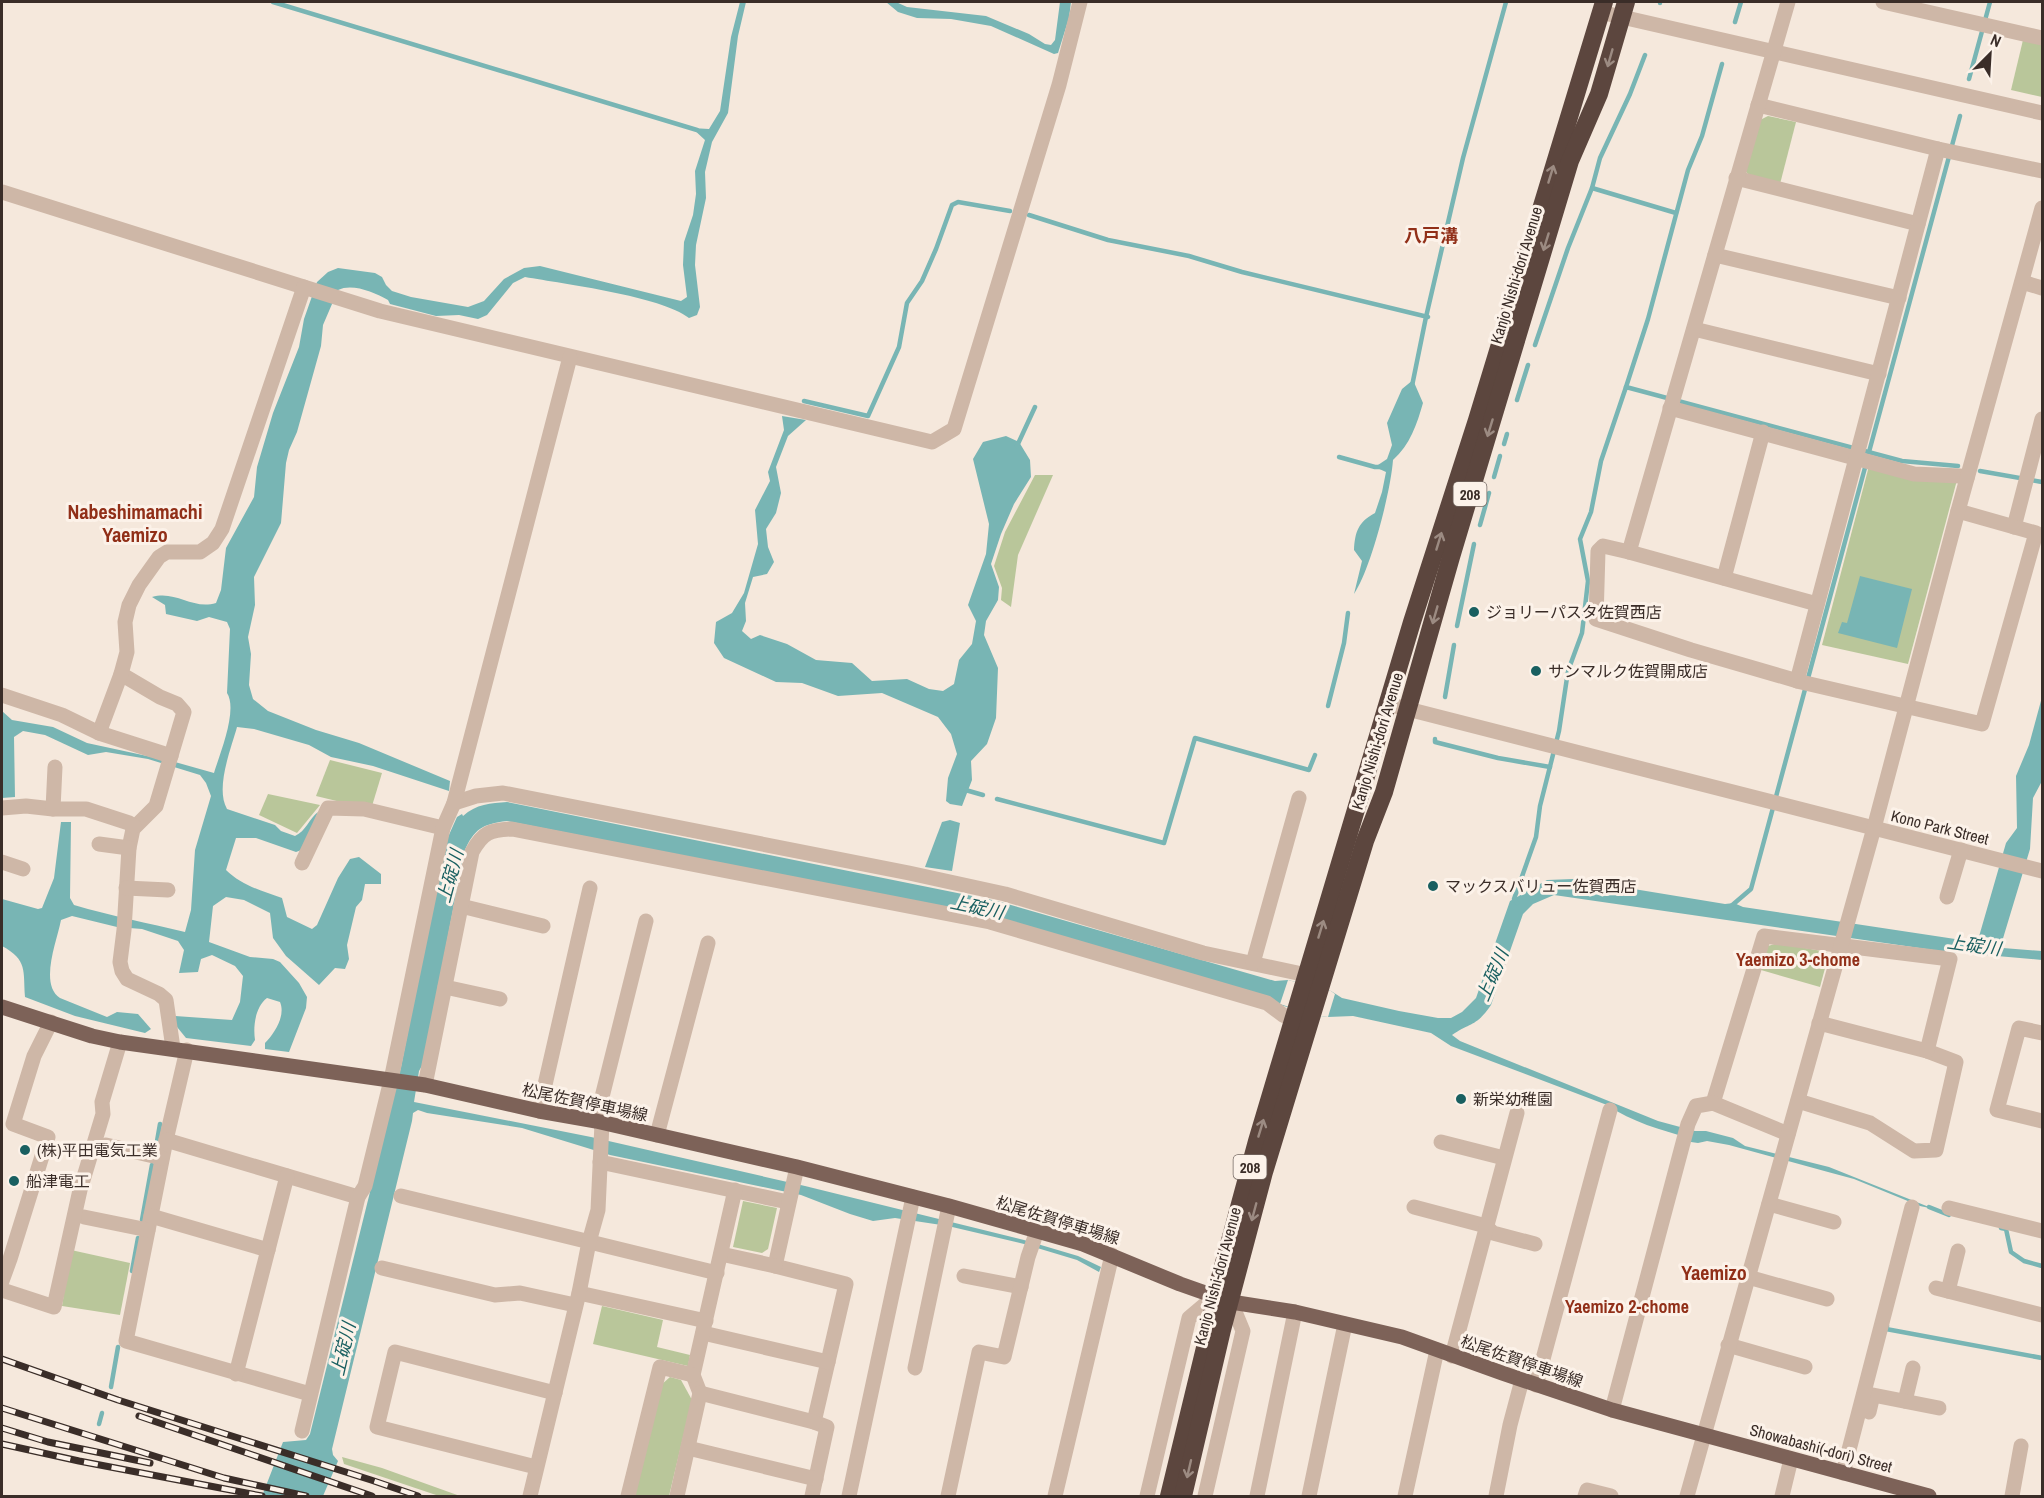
<svg xmlns="http://www.w3.org/2000/svg" width="2044" height="1498" viewBox="0 0 2044 1498" font-family="'Archivo Narrow','Noto Sans JP',sans-serif">
<rect width="100%" height="100%" fill="#f5e8dc"/>
<g fill="#b9c69a">
<polygon points="2023,40 2042,44 2042,97 2011,90"/>
<polygon points="1768,116 1796,122 1780,184 1750,176 1745,171 1760,120"/>
<polygon points="1869,466 1957,480 1908,664 1822,645"/>
<polygon points="1035,475 1053,475 1018,555 1011,607 1001,600 1002,588 994,566 1005,532"/>
<polygon points="330,760 382,773 372,806 345,803 316,796"/>
<polygon points="268,794 320,805 297,833 259,815"/>
<polygon points="1778,943 1827,952 1828,957 1820,987 1761,970 1768,946"/>
<polygon points="743,1201 777,1208 768,1249 762,1253 733,1247"/>
<polygon points="71,1250 130,1263 120,1315 62,1306"/>
<polygon points="602,1306 663,1320 657,1347 690,1355 688,1366 593,1344"/>
<polygon points="670,1377 681,1380 692,1400 669,1496 634,1496 660,1386"/>
<polygon points="342,1457 382,1468 460,1496 439,1496 344,1464"/>
</g>
<g fill="#78b5b4">
<path d="M 740,2 L 746,2 L 738,36 L 728,113 L 712,142 L 705,172 L 706,198 L 696,245 L 695,265 L 700,307 L 697,315 L 689,318 C 661,296 564,284 525,277 L 513,283 L 487,315 L 478,319 L 459,315 L 436,316 L 390,304 L 388,300 C 374,292 352,283 338,290 L 323,325 L 321,346 L 297,432 L 289,450 L 286,463 L 281,523 L 254,577 L 255,605 L 248,637 L 251,654 L 249,685 L 253,699 L 268,711 L 316,730 L 359,743 L 450,781 L 449,791 L 373,766 L 331,757 L 309,745 L 254,729 L 237,727 C 231,749 215,788 227,809 L 275,825 L 281,831 L 295,836 C 306,831 309,819 318,812 L 304,849 L 296,852 L 256,838 L 236,838 L 226,870 C 241,885 262,891 282,898 L 287,917 L 312,929 L 317,925 L 338,878 L 350,859 L 359,857 L 381,874 L 381,884 L 365,884 L 362,900 L 356,907 L 347,945 L 349,959 L 345,969 L 335,968 L 319,985 L 286,956 L 273,938 L 270,913 L 244,900 L 226,897 L 213,906 L 209,942 L 250,957 L 273,959 L 280,962 L 299,983 L 307,997 L 306,1008 L 289,1052 L 265,1049 L 265,1043 C 274,1034 286,1016 280,1002 L 267,998 C 255,1007 253,1027 255,1040 L 251,1046 L 186,1038 L 173,1022 L 175,1016 L 232,1020 L 240,1002 L 243,976 L 235,966 L 212,955 L 201,959 L 198,972 L 179,973 L 184,950 L 178,941 L 142,929 L 117,927 L 72,916 L 61,920 C 57,941 39,984 60,998 L 107,1017 L 117,1012 L 138,1014 L 151,1029 L 145,1033 L 75,1016 L 25,997 C 23,971 28,960 2,946 L 2,899 L 38,909 L 42,908 L 54,878 L 61,822 L 71,822 L 70,898 L 74,905 C 111,916 148,923 185,932 L 191,910 L 195,850 L 211,796 L 206,783 L 200,775 L 148,759 L 106,752 L 88,755 L 45,735 L 23,731 L 14,737 L 15,797 L 2,798 L 2,711 L 12,720 L 53,727 L 87,743 L 175,762 L 214,773 C 220,753 238,710 227,693 L 230,629 L 227,622 L 209,617 L 197,621 L 166,614 L 165,605 L 152,597 C 176,590 192,610 216,603 L 221,590 L 226,548 L 254,497 L 257,467 L 273,413 L 299,347 L 304,319 L 317,282 L 328,272 L 338,268 L 375,273 L 382,277 L 386,285 L 392,291 L 411,297 L 468,307 L 484,301 L 504,279 L 524,268 L 540,266 L 681,301 L 687,297 L 683,265 L 684,242 L 693,215 L 696,194 L 695,171 L 705,140 L 692,128 L 709,129 L 720,111 L 731,37 Z"/>
<polygon points="886,2 896,2 907,7 986,16 1029,34 1045,44 1051,45 1055,40 1060,2 1071,2 1069,18 1058,53 1054,54 991,26 951,19 917,18 898,12"/>
<path d="M 1413,380 L 1423,403 C 1417,424 1410,445 1393,460 C 1391,490 1371,569 1354,594 L 1362,561 L 1354,550 C 1355,532 1358,522 1375,513 L 1382,492 L 1386,472 L 1375,467 L 1387,459 L 1392,445 L 1387,423 L 1402,389 Z"/>
<polygon points="782,416 806,420 788,436 776,467 781,493 776,513 766,529 768,547 774,562 767,574 753,577 745,603 746,621 742,631 751,639 760,635 787,644 816,660 852,663 872,681 907,679 929,689 943,691 954,684 959,660 972,644 976,621 968,605 986,554 989,524 973,459 983,442 1006,436 1019,442 1030,460 1031,477 1014,504 1001,534 991,564 999,587 998,600 986,621 984,635 998,668 996,718 987,744 971,761 972,780 962,806 950,804 946,801 948,778 957,754 951,734 938,717 882,693 838,696 802,683 776,682 724,658 714,643 716,622 732,613 744,593 758,544 755,510 770,481 768,472 784,430"/>
<polygon points="1860,576 1912,589 1897,648 1838,633 1842,622 1847,623"/>
<path d="M 2042,697 L 2042,781 L 2033,798 L 2030,849 L 2001,945 L 2003,948 L 2042,951 L 2042,960 L 1940,951 L 1554,895 L 1533,904 L 1523,914 L 1491,1005 C 1476,1027 1471,1022 1452,1035 L 1460,1041 L 1658,1121 L 1695,1131 L 1706,1131 L 1733,1138 L 1745,1146 L 1829,1167 L 1934,1209 L 1920,1206 L 1854,1179 L 1828,1172 L 1729,1145 L 1707,1141 L 1698,1143 L 1691,1142 L 1689,1138 C 1661,1130 1632,1122 1607,1105 L 1451,1046 L 1431,1033 L 1353,1016 L 1328,1017 L 1313,1015 L 992,917 L 507,821 C 482,824 474,829 464,852 L 424,1062 L 419,1071 L 414,1102 L 591,1137 L 805,1186 L 1024,1240 L 1078,1256 L 1101,1267 L 1099,1272 L 1077,1260 L 1024,1244 L 948,1226 L 895,1218 L 873,1221 L 850,1214 L 801,1195 L 610,1155 L 522,1128 L 427,1113 L 418,1110 L 413,1113 L 412,1121 L 332,1449 L 333,1455 L 338,1461 L 323,1496 L 262,1496 L 283,1442 L 306,1440 L 310,1434 L 401,1067 L 444,846 L 457,817 L 462,814 L 463,816 C 476,804 491,803 507,802 L 997,901 L 1275,981 L 1288,980 L 1331,991 L 1342,998 L 1399,1011 L 1438,1018 L 1451,1018 L 1462,1012 L 1476,998 L 1510,901 L 1547,880 L 1573,879 L 1725,904 L 1734,903 L 1743,907 L 1975,942 L 1978,940 L 2006,843 L 2017,828 L 2016,776 L 2029,745 Z"/>
<polygon points="950,820 960,823 952,871 925,867 942,822"/>
</g>
<polygon fill="#f5e8dc" points="1288,980 1331,991 1335,994 1328,1017 1313,1015 1280,1004"/>
<g fill="none" stroke-linecap="round" stroke-linejoin="round">
<g stroke="#78b5b4" stroke-width="4.5">
<polyline points="273,2 697,130"/>
<polyline points="1660,3 1660,2"/>
<polyline points="1735,22 1741,2"/>
<polyline points="1969,79 1990,2"/>
<polyline points="1592,188 1676,213"/>
<polyline points="1029,215 1108,240 1189,256 1242,272 1428,317"/>
<polyline points="1535,345 1568,248 1592,188 1600,158 1630,94 1645,55"/>
<polyline points="1412,386 1426,317 1463,158 1506,2"/>
<polyline points="1626,387 1648,319 1688,170 1702,136 1722,64"/>
<polyline points="1517,400 1528,365"/>
<polyline points="804,401 868,416 899,347 907,303 922,281 936,249 952,205 958,202 1010,211"/>
<polyline points="1504,444 1507,434"/>
<polyline points="1017,446 1035,407"/>
<polyline points="1869,452 1960,116"/>
<polyline points="1339,457 1375,467 1381,467"/>
<polyline points="1980,471 2042,482"/>
<polyline points="1494,477 1500,456"/>
<polyline points="1480,525 1489,493"/>
<polyline points="1457,626 1474,544"/>
<polyline points="1445,697 1454,645"/>
<polyline points="1328,706 1344,643 1348,613"/>
<polyline points="1435,739 1435,742 1498,758 1550,767"/>
<polyline points="962,789 983,795"/>
<polyline points="997,799 1164,843 1195,738 1309,770 1315,755"/>
<polyline points="1517,903 1514,899 1536,837 1540,806 1559,731 1568,671 1582,633 1588,581 1580,539 1591,512 1601,461 1626,387 1902,461 1958,466"/>
<polyline points="1730,907 1751,889 1866,464"/>
<polyline points="156,1147 160,1124"/>
<polyline points="1929,1207 1949,1215"/>
<polyline points="142,1220 152,1165"/>
<polyline points="2001,1228 2006,1229 2011,1252 2024,1261 2042,1266"/>
<polyline points="132,1271 138,1238"/>
<polyline points="1887,1326 1886,1329 2042,1358"/>
<polyline points="111,1387 118,1347"/>
<polyline points="99,1424 102,1413"/>
</g>
<g stroke="#ceb7a7" stroke-width="15">
<polyline points="1883,2 2042,38"/>
<polyline points="1600,12 2042,113"/>
<polyline points="1758,105 1938,149 2042,171"/>
<polyline points="1736,178 1918,224"/>
<polyline points="2,192 380,311 932,442 954,429 1059,85 1080,2"/>
<polyline points="1715,255 1899,298"/>
<polyline points="2022,282 2042,288"/>
<polyline points="1694,329 1879,374"/>
<polyline points="1670,408 1914,474 1960,476 1967,478"/>
<polyline points="2014,527 2042,419"/>
<polyline points="1629,552 1788,2"/>
<polyline points="1724,578 1763,432"/>
<polyline points="1817,604 1629,552 1603,546 1598,551 1596,619 1691,650 1801,682 1982,724 2036,533 1958,511"/>
<polyline points="121,674 160,697 177,704 184,712 156,806 133,829 129,848 124,930 120,962 122,971 127,979 159,994 166,1000 173,1048"/>
<polyline points="1797,681 1938,149"/>
<polyline points="2,695 62,715 99,733 121,674 127,652 125,622 129,605 139,585 159,557 167,552 200,552 213,543 222,529 304,287"/>
<polyline points="1388,704 2042,871"/>
<polyline points="99,733 171,756"/>
<polyline points="454,803 476,796 503,793 909,873 1005,894 1203,953 1307,975"/>
<polyline points="2,808 26,806 53,809 86,809 129,823 134,826"/>
<polyline points="53,809 55,767"/>
<polyline points="99,844 129,848"/>
<polyline points="2,862 23,869"/>
<polyline points="302,863 328,808 364,809 443,828"/>
<polyline points="126,888 168,890"/>
<polyline points="1947,897 1961,850"/>
<polyline points="461,906 543,926"/>
<polyline points="1253,963 1299,798"/>
<polyline points="445,987 500,999"/>
<polyline points="2042,1033 2019,1028 1997,1110 2042,1121"/>
<polyline points="187,1050 166,1140 126,1341 310,1394"/>
<path d="M 425,1085 L 472,852 C 483,832 490,830 512,829 L 990,922 L 1267,1003 L 1283,1015 L 1293,1020"/>
<polyline points="1798,1101 1870,1123 1914,1151 1936,1150 1956,1062 1927,1051 1819,1023"/>
<polyline points="539,1111 590,888"/>
<polyline points="596,1121 646,921"/>
<polyline points="1788,1134 1713,1103 1764,936 1950,959 1927,1051"/>
<polyline points="657,1135 708,943"/>
<polyline points="166,1140 358,1197"/>
<polyline points="1441,1142 1504,1158"/>
<polyline points="106,1145 162,1158"/>
<polyline points="600,1162 788,1202"/>
<polyline points="797,1167 775,1266 846,1284 814,1422 827,1427 812,1496"/>
<polyline points="401,1196 717,1273"/>
<polyline points="1769,1204 1834,1222"/>
<polyline points="1414,1207 1486,1226 1493,1233 1535,1244"/>
<polyline points="1949,1208 2042,1231"/>
<polyline points="151,1216 268,1250"/>
<polyline points="84,1217 148,1230"/>
<polyline points="721,1254 775,1266"/>
<polyline points="382,1268 495,1295 520,1293 575,1305"/>
<polyline points="964,1276 1021,1287"/>
<polyline points="1748,1277 1827,1299"/>
<polyline points="2,1281 10,1259 48,1137 13,1124 34,1056 51,1022"/>
<polyline points="1936,1288 2042,1315"/>
<polyline points="2,1290 54,1307 80,1190 103,1114 102,1102 120,1042"/>
<polyline points="1948,1291 1958,1251"/>
<polyline points="579,1293 706,1321"/>
<polyline points="703,1333 828,1362"/>
<polyline points="1728,1345 1805,1367"/>
<polyline points="1452,1356 1517,1113"/>
<polyline points="915,1368 949,1206"/>
<polyline points="236,1374 287,1176"/>
<polyline points="1536,1385 1610,1110"/>
<polyline points="700,1393 693,1375 735,1190"/>
<polyline points="1905,1401 1913,1368"/>
<polyline points="1612,1410 1688,1124 1696,1106 1713,1103"/>
<polyline points="1869,1412 1873,1395 1939,1408"/>
<polyline points="302,1431 358,1197 365,1186 391,1080 443,828 454,803 570,357"/>
<polyline points="688,1448 816,1479"/>
<polyline points="536,1467 377,1427 395,1352 555,1393"/>
<polyline points="1843,1473 1912,1207"/>
<polyline points="530,1496 579,1293 589,1242 598,1210 602,1123"/>
<polyline points="628,1496 660,1367 693,1375"/>
<polyline points="677,1496 700,1393 814,1422"/>
<polyline points="849,1496 913,1197"/>
<polyline points="948,1496 979,1352 1004,1357 1028,1257 1037,1231"/>
<polyline points="1055,1496 1112,1255"/>
<polyline points="1147,1496 1189,1318 1215,1296"/>
<polyline points="1205,1496 1243,1331 1231,1302"/>
<polyline points="1257,1496 1295,1312"/>
<polyline points="1309,1496 1345,1324"/>
<polyline points="1405,1496 1437,1350"/>
<polyline points="1496,1496 1510,1425 1522,1380"/>
<polyline points="1585,1496 1587,1490 1611,1496"/>
<polyline points="1687,1496 1874,828 1958,511 2042,208"/>
<polyline points="1782,1496 1791,1459"/>
<polyline points="2012,1496 2021,1446"/>
</g>
<polyline stroke="#7d6258" stroke-width="15" points="2,1007 92,1036 120,1042 425,1085 539,1111 596,1121 797,1167 949,1206 1083,1244 1180,1284 1231,1302 1295,1312 1402,1337 1502,1373 1612,1410 1929,1496"/>
<g stroke="#5c463e" stroke-width="18">
<polyline points="1169,1496 1210,1327 1215,1296 1257,1141 1412,622 1477,420 1604,2"/>
<polyline points="1183,1496 1222,1330 1264,1172 1365,841 1384,792 1451,557 1570,161 1599,94 1626,2"/>
</g>
<g stroke="#3a2d28" stroke-width="7">
<g id="rail">
<polyline points="2,1359 118,1400 371,1480 418,1496"/>
<polyline points="2,1408 224,1478 306,1496"/>
<polyline points="139,1416 372,1496"/>
<polyline points="2,1428 48,1442 150,1463"/>
<polyline points="2,1444 79,1461 262,1496"/>
</g>
</g>
<use href="#rail" stroke="#fcf2e9" stroke-width="4.5" stroke-dasharray="14" stroke-linecap="butt"/>
</g>
<defs><path id="oneway-shaft" d="M-6 0H5M1.5-3L5.5 0L1.5 3" fill="none" stroke-width="1.6" stroke-linecap="round" stroke-linejoin="round" transform="scale(1.5)"/></defs>
<g stroke="#9c8b82">
<use href="#oneway-shaft" transform="translate(1610 58) rotate(106)"/>
<use href="#oneway-shaft" transform="translate(1551 174) rotate(-73)"/>
<use href="#oneway-shaft" transform="translate(1546 242) rotate(107)"/>
<use href="#oneway-shaft" transform="translate(1490 428) rotate(107)"/>
<use href="#oneway-shaft" transform="translate(1439 541) rotate(-73)"/>
<use href="#oneway-shaft" transform="translate(1435 615) rotate(106)"/>
<use href="#oneway-shaft" transform="translate(1321 929) rotate(-73)"/>
<use href="#oneway-shaft" transform="translate(1261 1128) rotate(-73)"/>
<use href="#oneway-shaft" transform="translate(1254 1212) rotate(105)"/>
<use href="#oneway-shaft" transform="translate(1189 1469) rotate(103)"/>
</g>
<g fill="#195f60" stroke="#fcf2e9" stroke-width="2">
<circle cx="1474" cy="612" r="6"/>
<circle cx="1536" cy="671" r="6"/>
<circle cx="1433" cy="886" r="6"/>
<circle cx="1461" cy="1099" r="6"/>
<circle cx="25" cy="1150" r="6"/>
<circle cx="14" cy="1181" r="6"/>
</g>
<g text-anchor="middle" dominant-baseline="central" stroke-width="6" stroke-linejoin="round" paint-order="stroke">
<g fill="#fcf2e9" stroke="#746862" stroke-width="1.5">
<rect x="1453.5" y="482" width="33" height="24" rx="4.5"/>
<rect x="1233.5" y="1155" width="33" height="24" rx="4.5"/>
</g>
<g font-size="15" font-weight="bold" fill="#3a2d28">
<text x="1470" y="494">208</text>
<text x="1250" y="1167">208</text>
</g>
<g font-size="16" fill="#3a2d28" stroke="#fcf2e9">
<text transform="translate(1516 275) rotate(-73)">Kanjo Nishi-dori Avenue</text>
<text transform="translate(1377 741) rotate(-73)">Kanjo Nishi-dori Avenue</text>
<text transform="translate(1940 827) rotate(14)">Kono Park Street</text>
<text transform="translate(585 1102) rotate(12)">松尾佐賀停車場線</text>
<text transform="translate(1058 1220) rotate(17)">松尾佐賀停車場線</text>
<text transform="translate(1217 1276) rotate(-75)">Kanjo Nishi-dori Avenue</text>
<text transform="translate(1522 1361) rotate(19)">松尾佐賀停車場線</text>
<text transform="translate(1821 1448) rotate(15)">Showabashi(-dori) Street</text>
</g>
<g font-size="16" fill="#3a2d28" stroke="#fcf2e9" text-anchor="start">
<text x="1486" y="612">ジョリーパスタ佐賀西店</text>
<text x="1548" y="671">サンマルク佐賀開成店</text>
<text x="1445" y="886">マックスバリュー佐賀西店</text>
<text x="1473" y="1099">新栄幼稚園</text>
<text x="37" y="1150">(株)平田電気工業</text>
<text x="26" y="1181">船津電工</text>
</g>
<g font-size="18" font-weight="bold" fill="#912f18" stroke="#fcf2e9">
<text x="1431" y="235">八戸溝</text>
<text x="1798" y="959">Yaemizo 3-chome</text>
<text x="1627" y="1306">Yaemizo 2-chome</text>
</g>
<g font-size="18" font-style="italic" fill="#195f60" stroke="#fcf2e9">
<text transform="translate(450 876) rotate(-75)">上碇川</text>
<text transform="translate(977 907) rotate(12)">上碇川</text>
<text transform="translate(1974 945) rotate(8)">上碇川</text>
<text transform="translate(1492 975) rotate(-67)">上碇川</text>
<text transform="translate(343 1349) rotate(-77)">上碇川</text>
</g>
<g font-size="20" font-weight="bold" fill="#912f18" stroke="#fcf2e9">
<text x="135" y="511">Nabeshimamachi<tspan x="135" dy="23">Yaemizo</tspan></text>
<text x="1714" y="1272">Yaemizo</text>
</g>
</g>
<rect width="2044" height="1498" fill="none" stroke="#3a2d28" stroke-width="6"/>
<g transform="translate(1990 54) rotate(24)" stroke="#fcf2e9" stroke-width="4.5" paint-order="stroke">
<path d="M0-4.5L10 22L0 15L-10 22Z" fill="#3a2d28"/>
<text y="-9" font-size="16" font-weight="bold" text-anchor="middle" fill="#3a2d28">N</text>
</g>
</svg>
